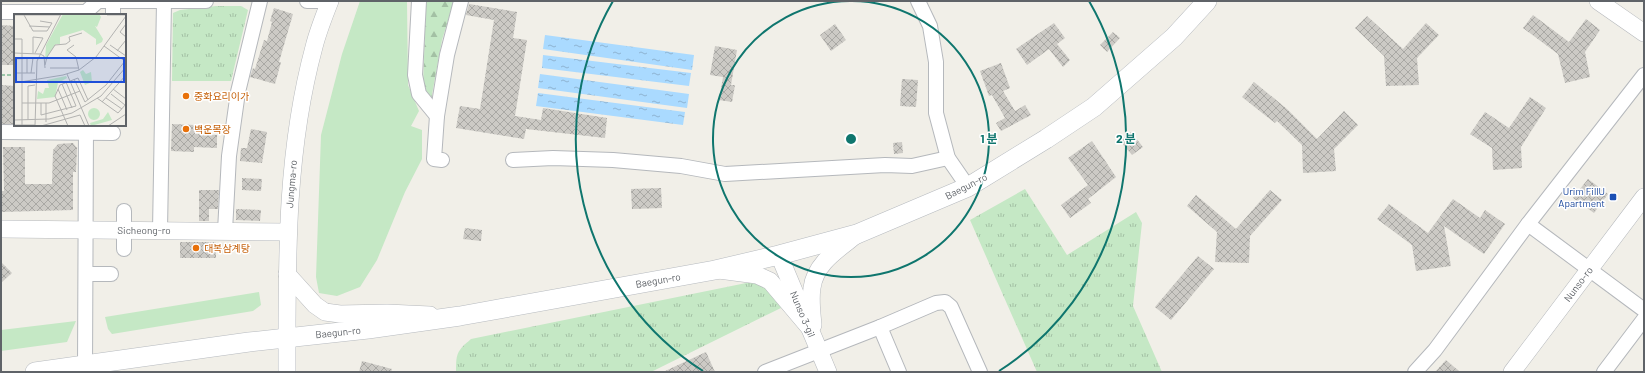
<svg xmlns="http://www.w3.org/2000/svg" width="1645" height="373" viewBox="0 0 1645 373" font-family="Barlow,'Noto Sans KR',sans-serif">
<defs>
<pattern id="forest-firs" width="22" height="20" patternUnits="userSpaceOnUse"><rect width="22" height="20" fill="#c5e8c5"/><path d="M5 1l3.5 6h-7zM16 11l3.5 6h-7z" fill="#a3c0a4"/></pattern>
<pattern id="park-tufts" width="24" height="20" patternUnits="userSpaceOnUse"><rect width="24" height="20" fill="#c5e8c5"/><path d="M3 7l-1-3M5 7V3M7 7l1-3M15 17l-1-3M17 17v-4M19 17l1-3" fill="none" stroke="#a3c0a4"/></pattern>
<pattern id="water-ripples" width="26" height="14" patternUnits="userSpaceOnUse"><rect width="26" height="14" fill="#aadaff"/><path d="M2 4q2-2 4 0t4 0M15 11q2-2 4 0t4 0" fill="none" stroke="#8eb4d2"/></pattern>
<pattern id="building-cross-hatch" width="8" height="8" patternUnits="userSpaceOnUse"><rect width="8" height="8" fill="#cccac5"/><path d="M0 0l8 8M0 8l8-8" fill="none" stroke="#a9a8a4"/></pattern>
</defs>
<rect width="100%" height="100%" fill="#f1efe8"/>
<g fill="#c5e8c5">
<polygon points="360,1 407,1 408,85 419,111 411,126 422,130 422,159 405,192 377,260 360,287 337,296 319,293 316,277 321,135 342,54"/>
<polygon points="259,292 261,305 253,311 112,334 108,329 105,317"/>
<polygon points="76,321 67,342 1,351 1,330"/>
</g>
<polygon fill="url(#forest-firs)" points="426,1 454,1 442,40 431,100 423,86"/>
<g fill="url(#park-tufts)">
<polygon points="216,6 241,6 248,10 231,81 172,81 173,13 180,10"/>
<polygon points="1025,189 1067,255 1136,212 1142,223 1133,306 1162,372 1037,372 970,220"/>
<path d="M 756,281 C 771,289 774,293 781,308 L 651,372 L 456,371 C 456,353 457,351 471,339 Z"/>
</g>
<g fill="url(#water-ripples)">
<polygon points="545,35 694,55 692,70 543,49"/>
<polygon points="543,55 691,73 689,86 542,68"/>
<polygon points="540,74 689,94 687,108 538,88"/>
<polygon points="538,93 685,112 683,125 536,106"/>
</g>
<g fill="url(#building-cross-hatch)">
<polygon points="469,4 517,12 513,38 527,40 515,116 541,120 543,108 607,118 605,138 526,129 524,139 456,128 460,106 480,109 494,20 466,15"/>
<polygon points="274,8 293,14 279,62 281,62 275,84 250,77 253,68 255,69 264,40 267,41 272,22 270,21"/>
<polygon points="1533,15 1569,42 1586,19 1600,30 1585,52 1590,77 1565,83 1558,54 1523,28"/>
<polygon points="1367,16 1403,49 1426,23 1439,35 1417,58 1419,85 1386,86 1384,56 1355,28"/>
<polygon points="1054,23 1065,38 1057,44 1070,60 1063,67 1049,49 1027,65 1016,49"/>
<polygon points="835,24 846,40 831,51 820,35"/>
<polygon points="1,25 15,26 15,65 1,65"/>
<polygon points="1113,32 1120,38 1107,52 1100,45"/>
<polygon points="715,46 737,50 731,85 735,85 732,102 719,100 723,77 710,75"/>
<polygon points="1001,63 1010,88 1003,91 1015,111 1025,105 1031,115 1001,131 996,123 1005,118 992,95 989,96 980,71"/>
<polygon points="902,79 918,80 916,107 900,106"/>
<polygon points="1254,82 1287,109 1317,139 1344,111 1358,125 1334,149 1336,171 1303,173 1302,145 1277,121 1275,123 1242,97"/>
<polygon points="1,85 15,86 15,124 1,124"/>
<polygon points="1530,97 1546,108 1521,147 1522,168 1493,170 1492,148 1470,134 1485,112 1509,128"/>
<polygon points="172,124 195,125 195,134 217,135 217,148 194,147 194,152 171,151"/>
<polygon points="251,129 267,132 262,163 240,161 241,148 247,148"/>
<polygon points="1131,132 1143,147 1132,155 1120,141"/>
<polygon points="1092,141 1116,177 1088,199 1091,203 1070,218 1061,205 1088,185 1068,158"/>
<polygon points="902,142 903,153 894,154 893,143"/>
<polygon points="73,143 77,148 76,172 73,172 73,210 1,212 1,191 4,191 3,147 25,147 25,184 52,184 53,150 58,144"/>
<polygon points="242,178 262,179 261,191 242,190"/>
<polygon points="1588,179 1608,194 1594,213 1573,198"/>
<polygon points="661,188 662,208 632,209 631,189"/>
<polygon points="199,190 219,190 218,209 209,209 209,221 199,221"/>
<polygon points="1270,190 1282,200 1250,236 1249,263 1215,262 1217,232 1187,206 1196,195 1236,229"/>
<polygon points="1453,199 1480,218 1485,210 1505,224 1484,254 1444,226 1451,266 1416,271 1412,245 1377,219 1389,204 1428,233"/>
<polygon points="236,209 261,210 260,221 236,220"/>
<polygon points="465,228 482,230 481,241 463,239"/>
<rect x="180" y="242" width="36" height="16"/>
<polygon points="1198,256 1214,269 1171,320 1155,307"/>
<polygon points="1,262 12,273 1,283"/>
<polygon points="706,352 715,372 663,372"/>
<polygon points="1446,360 1460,372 1435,372"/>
<polygon points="362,361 392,369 391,372 359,372"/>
</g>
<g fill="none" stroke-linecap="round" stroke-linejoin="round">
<g stroke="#b5b8bc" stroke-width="16">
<g id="minor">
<polyline points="113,1 113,15"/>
<polyline points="307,1 329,1"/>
<polyline points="419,1 415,75 419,94 437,116"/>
<polyline points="918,1 930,26 936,62 936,113 948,158 968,187"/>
<polyline points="1,12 86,12 98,1 206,1"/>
<polyline points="1,132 113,133"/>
<polyline points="442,160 434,159 437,116 447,55 461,1"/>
<polyline points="513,160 553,158 613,160 681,166 725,174 885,165 912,166 948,158"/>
<polyline points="124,211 124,249"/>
<polyline points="1528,224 1644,310"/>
<polyline points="160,230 164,2"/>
<polyline points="225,231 229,156 238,92 260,1"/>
<polyline points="86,274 111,274"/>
<polyline points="880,327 899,372"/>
<polyline points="85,372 86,125"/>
<polyline points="765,372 880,327 936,303 945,302 951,307 980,372"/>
<polyline points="1415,372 1435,350 1528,224 1644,75"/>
<polyline points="1604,372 1644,319"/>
</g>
</g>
<g stroke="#b5b8bc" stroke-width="18">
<g id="tertiary">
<polyline points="1598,1 1644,33"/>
<polyline points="1,229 287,232"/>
<polyline points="779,255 828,372"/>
<path d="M 719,270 L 757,275 L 770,281 L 808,326 L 813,325 C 812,313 810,300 812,288 C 815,263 838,250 856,235"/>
<polyline points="287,274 315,305 325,312 340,314 387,313 430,315"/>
<path d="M 287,372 C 287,263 285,154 314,47 C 318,31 324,16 330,1"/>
<polyline points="1512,372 1644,197"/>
</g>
</g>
<g stroke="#b6babf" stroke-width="20">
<polyline id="secondary" points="35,372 249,342 368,329 460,316 715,270 779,255 857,234 968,187 1046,139 1094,107 1174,37 1207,1"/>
</g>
<polyline stroke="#9cc7a9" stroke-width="2" stroke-dasharray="4 2" stroke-linecap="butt" points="1,75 15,75"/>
<use href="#minor" stroke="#fff" stroke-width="14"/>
<use href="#tertiary" stroke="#fff" stroke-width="17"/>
<use href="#secondary" stroke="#fff" stroke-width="19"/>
</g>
<g fill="none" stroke="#0f766e" stroke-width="2">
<path d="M852 1A138 138 0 1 1 850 1"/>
<path d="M703 371A275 275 0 0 1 613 1M1089 1A275 275 0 0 1 999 371"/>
</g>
<g fill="#e8710a" stroke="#fff" stroke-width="1.5">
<circle cx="186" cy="96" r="4"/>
<circle cx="186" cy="129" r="4"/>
<circle cx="196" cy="248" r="4"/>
</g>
<rect fill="#1a4fb4" stroke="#fff" stroke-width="1.5" x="1609" y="193" width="8" height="8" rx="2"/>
<g text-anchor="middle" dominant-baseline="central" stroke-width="3" stroke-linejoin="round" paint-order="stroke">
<g font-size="10" fill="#c56008" stroke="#fff" text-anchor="start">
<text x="194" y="96">중화요리이가</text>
<text x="194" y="129">백운목장</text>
<text x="204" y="248">대복삼계탕</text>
</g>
<g font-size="10" fill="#5f6368" stroke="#fff">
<text transform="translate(291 184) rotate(-85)">Jungma-ro</text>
<text transform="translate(966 186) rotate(-27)">Baegun-ro</text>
<text x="144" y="230">Sicheong-ro</text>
<text transform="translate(658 280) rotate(-10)">Baegun-ro</text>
<text transform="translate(1578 284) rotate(-53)">Nunso-ro</text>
<text transform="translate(803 314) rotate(67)">Nunso 3-gil</text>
<text transform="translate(338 332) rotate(-6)">Baegun-ro</text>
</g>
<g font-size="10" fill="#164399" stroke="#fff" text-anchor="end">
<text x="1605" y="191">Urim FillU<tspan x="1605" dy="12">Apartment</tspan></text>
</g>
</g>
<g transform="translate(14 14)">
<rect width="112" height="112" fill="#f1efe8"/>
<path d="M74 100a6 6 0 1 1 12 0a6 6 0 1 1-12 0ZM 94,98 L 98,106 L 77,112 L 76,109 L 89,105 Z" fill="#c5e8c5"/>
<path d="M 49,0 L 85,0 L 87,3 L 83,13 L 81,12 L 89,25 L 88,28 L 82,31 L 82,25 L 69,16 L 46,23 L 46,30 L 42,30 L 31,46 L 32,31 Z" fill="#c5e8c5"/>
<path d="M 69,56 L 72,60 L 77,58 L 78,68 L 71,71 L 66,58 ZM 52,62 L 53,64 L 44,69 L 41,83 L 23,85 L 24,77 L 29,80 L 31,74 L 35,74 L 33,66 Z" fill="#c5e8c5"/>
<path fill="none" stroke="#b3b3b1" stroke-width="1" d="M 0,1 L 47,1M 10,1 L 19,17 L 33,17 L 38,9 L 26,7M 93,1 L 112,1M 112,10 L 106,18 L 112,23M 15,12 L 36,13M 0,25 L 8,25 L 8,112M 60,31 L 53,36 L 62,43 L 65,56M 96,31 L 112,42M 90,32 L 112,48M 103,37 L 112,26M 0,39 L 26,40 L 30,42 L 31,54M 19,39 L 19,23 L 29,24 L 21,39M 0,45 L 24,44M 31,51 L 33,43 L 41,31 L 52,30 L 56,27 L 55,23 L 68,19M 36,54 L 64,54M 0,59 L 21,59M 13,59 L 13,44M 17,59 L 19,44M 53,60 L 75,112M 60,65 L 71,88 L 92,71 L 111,47M 0,69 L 49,61 L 65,56 L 82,43 L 112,2M 48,70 L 58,94M 44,75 L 53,96M 99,75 L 112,85M 97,80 L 111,91M 83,84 L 104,99 L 112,90M 92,84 L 108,95M 88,88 L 112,61M 8,89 L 35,89 L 66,77M 27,89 L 27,101 L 62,92 L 52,68M 0,106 L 35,105 L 58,99 L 87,82 L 112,53M 14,106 L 14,72 L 21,71M 32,108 L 32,89M 0,111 L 21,111M 21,112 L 23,47 L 47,0M 27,112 L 66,101 L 71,112M 54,112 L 41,82 L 46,71 L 64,64 L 74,86M 94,112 L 112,100"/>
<path fill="#1d4ed8" fill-opacity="0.15" stroke="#1d4ed8" stroke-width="2" d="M 2,44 L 110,44 L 110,68 L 2,68 Z"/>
<rect width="112" height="112" fill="none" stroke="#5f6368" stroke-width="2"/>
</g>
<circle cx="851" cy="139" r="6" fill="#0f766e" stroke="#fff" stroke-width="2"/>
<g font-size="12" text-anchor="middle" font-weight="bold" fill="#0f766e" stroke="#fff" stroke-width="3" stroke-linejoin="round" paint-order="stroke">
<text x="989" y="143">1 분</text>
<text x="1126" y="143">2 분</text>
</g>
<rect width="1645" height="373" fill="none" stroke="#5f6368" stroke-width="4"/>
</svg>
